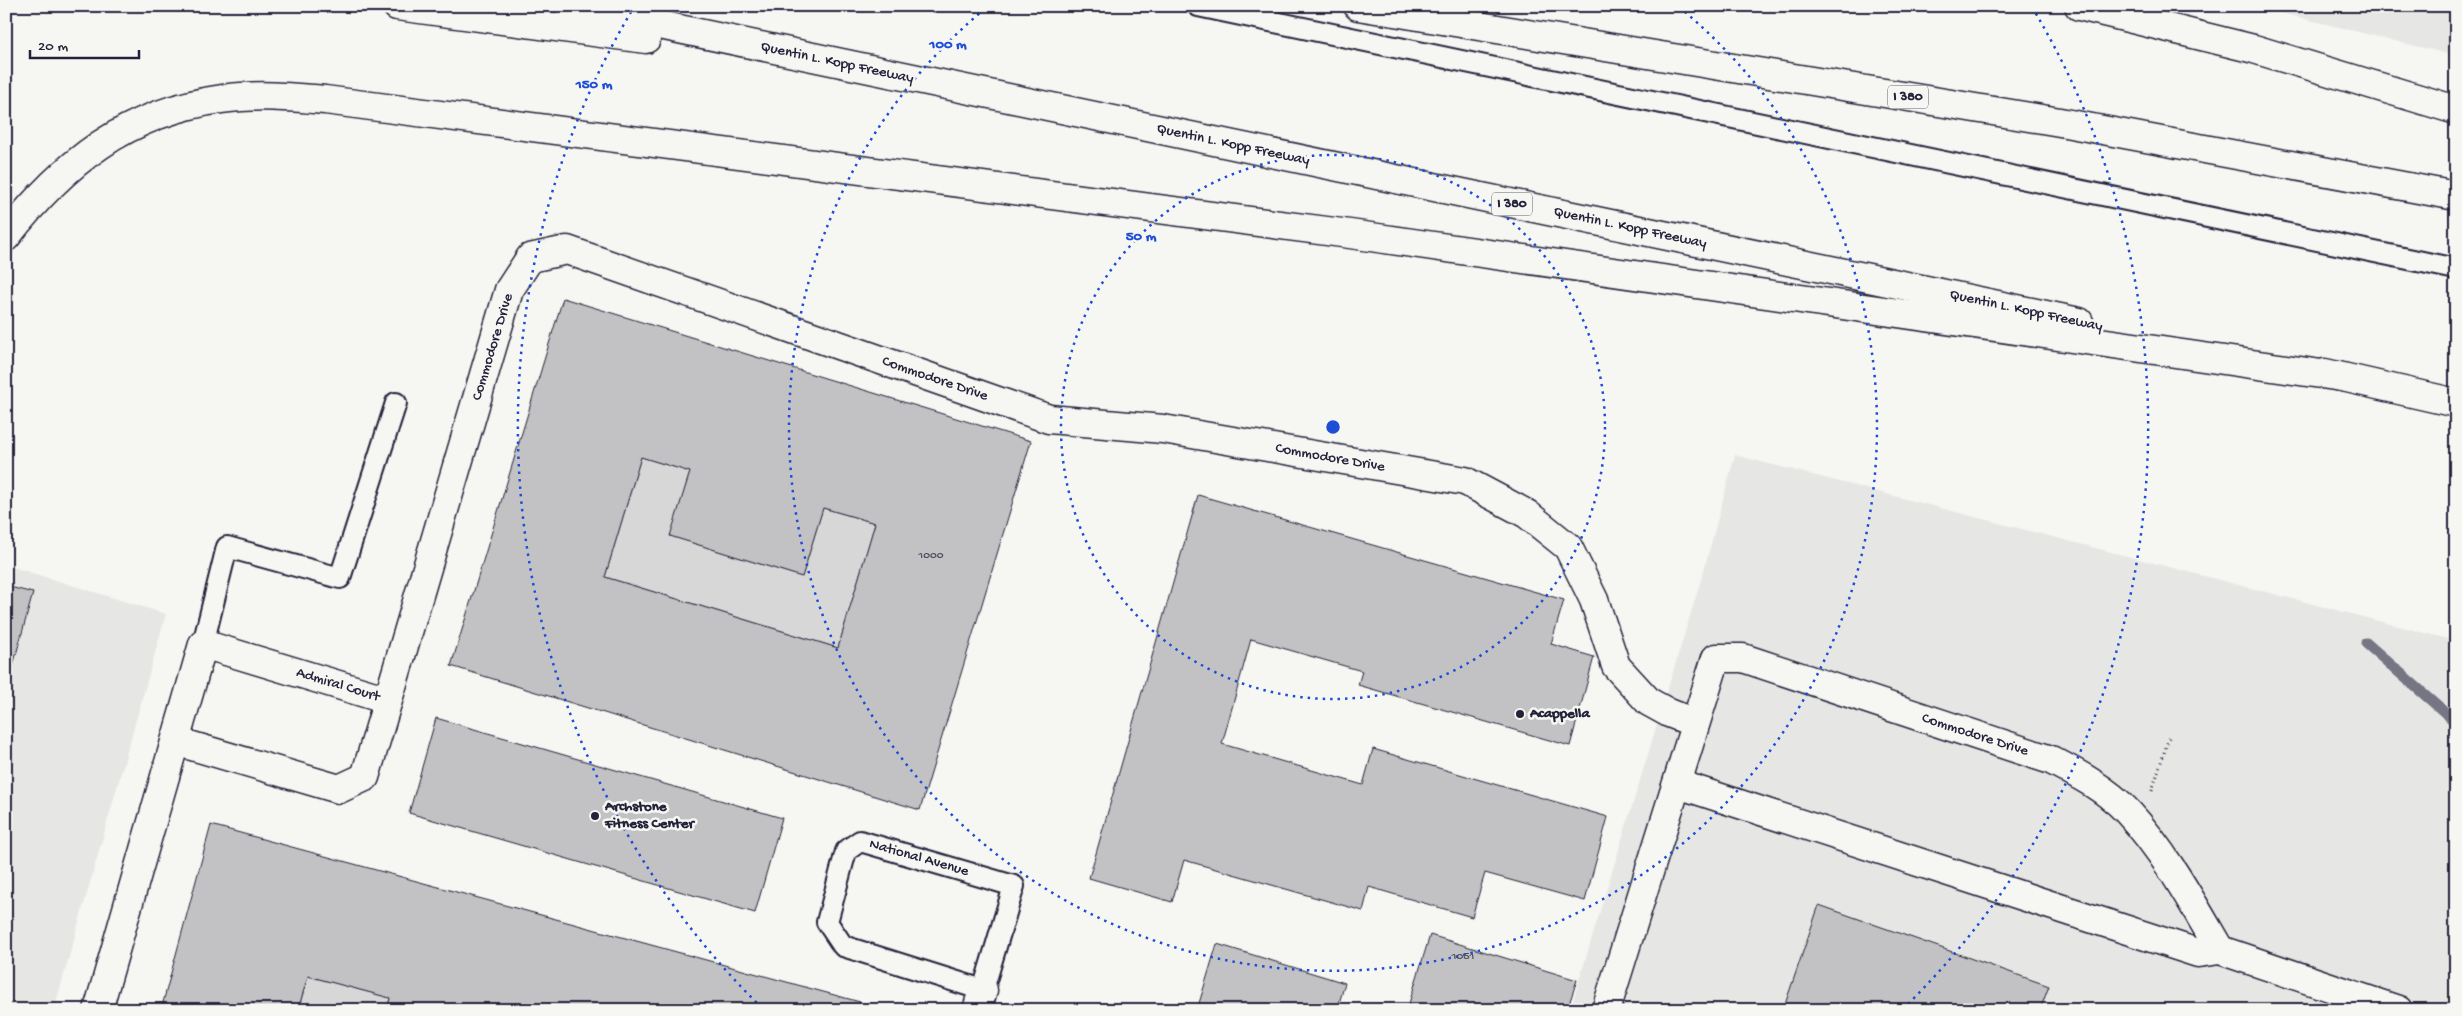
<svg xmlns="http://www.w3.org/2000/svg" width="2462" height="1016" viewBox="0 0 2462 1016" font-family="'Gochi Hand',sans-serif">
<rect width="100%" height="100%" fill="#f6f6f2"/>
<filter id="ink" filterUnits="userSpaceOnUse"><feTurbulence type="fractalNoise" baseFrequency=".02" numOctaves="2"/><feDisplacementMap in="SourceGraphic" scale="10" xChannelSelector="R" yChannelSelector="G"/><feConvolveMatrix kernelMatrix="1 2 1 2 8 2 1 2 1" color-interpolation-filters="sRGB"/></filter>
<g filter="url(#ink)">
<g fill="#e6e6e4">
<polygon points="2253,6 2456,6 2456,56"/>
<polygon points="1735,455 2456,641 2456,1010 1570,1010 1704,570"/>
<polygon points="6,565 166,614 54,1010 6,1010"/>
</g>
<g fill="#d7d7d7" stroke="#7c7c89">
<polygon points="641,457 690,472 671,536 802,577 823,508 875,523 838,648 605,577"/>
<polygon points="308,976 390,998 387,1010 298,1010"/>
</g>
<g fill="none" stroke-linecap="round" stroke-linejoin="round">
<polyline stroke="#757583" stroke-width="11" points="2366,643 2456,722"/>
</g>
<g fill="#c2c2c4" stroke="#22223b" fill-rule="evenodd">
<path d="M 563,298 L 1031,441 L 920,810 L 451,666 ZM 641,457 L 690,472 L 670,536 L 802,577 L 823,508 L 875,523 L 838,648 L 605,577 Z"/>
<polygon points="1198,495 1564,600 1551,644 1594,657 1570,746 1358,685 1362,671 1251,639 1222,744 1363,785 1373,749 1608,817 1585,901 1485,873 1472,917 1369,887 1363,911 1184,860 1172,902 1089,878"/>
<polygon points="6,586 33,593 6,691"/>
<polygon points="436,718 782,818 755,913 409,813"/>
<polygon points="211,825 860,1002 858,1010 387,1010 390,998 308,976 298,1010 161,1010"/>
<polygon points="1819,905 2049,986 2040,1010 1783,1010"/>
<polygon points="1430,935 1577,980 1567,1010 1407,1010"/>
<polygon points="1217,944 1345,983 1337,1010 1197,1010"/>
</g>
<g fill="none" stroke-linecap="round" stroke-linejoin="round">
<g stroke="#22223b" stroke-width="24">
<g id="service">
<polyline points="1198,6 2456,269"/>
<polyline points="203,644 227,547 340,578 396,403"/>
<polygon points="860,841 1014,886 983,990 843,946 827,922 846,851"/>
</g>
</g>
<g stroke="#22223b" stroke-width="31">
<g id="minor">
<polyline points="388,700 509,290 530,258 567,250 1049,419 1163,429 1465,481 1527,514 1568,547 1594,600 1616,666 1649,702 1669,713 1695,723"/>
<polyline points="1678,784 2198,953 2220,950 2398,1010"/>
<polyline points="98,1010 203,644 388,700 365,777 339,789 175,741"/>
<polyline points="977,1010 983,990"/>
<path d="M 1606,1010 L 1716,658 L 1743,658 L 2051,760 C 2078,774 2106,789 2127,811 C 2165,852 2192,902 2220,950"/>
</g>
</g>
<g stroke="#22223b" stroke-width="31">
<g id="motorway">
<polyline points="397,6 646,39"/>
<polyline points="569,6 2079,322"/>
<polyline points="1358,6 2060,122 2456,196"/>
<polyline points="2079,6 2254,49 2456,110"/>
<path d="M 6,237 C 63,163 127,112 222,99 C 256,94 291,97 325,100 L 1350,234 L 2342,377"/>
<polyline points="2325,373 2456,403"/>
</g>
</g>
<polyline stroke="#22223b" stroke-width="3" stroke-dasharray="1 4" stroke-linecap="butt" points="2152,791 2169,737"/>
<use href="#service" stroke="#f6f6f2" stroke-width="20"/>
<use href="#minor" stroke="#f6f6f2" stroke-width="28"/>
<use href="#motorway" stroke="#f6f6f2" stroke-width="28"/>
</g>
</g>
<g fill="none" stroke="#1d4ed8" stroke-width="2.5" stroke-dasharray="2.5 5">
<circle cx="1333" cy="427" r="272"/>
<path d="M1679 7A544 544 0 1 1 987 7"/>
<path d="M762 1008A815 815 0 0 1 634 7M2032 7A815 815 0 0 1 1904 1008"/>
</g>
<g fill="#22223b" stroke="#f6f6f2" stroke-width="2">
<circle cx="1520" cy="714" r="5"/>
<circle cx="595" cy="816" r="5"/>
</g>
<g text-anchor="middle" dominant-baseline="central" stroke-width="5" stroke-linejoin="round" paint-order="stroke">
<g font-size="12" fill="#4a4a5d">
<text x="931" y="556">1000</text>
<text x="1463" y="957">1051</text>
</g>
<g fill="#f6f6f2" stroke="#626272" stroke-width="1">
<rect x="1888" y="85.5" width="40" height="23" rx="4"/>
<rect x="1492" y="192.5" width="40" height="23" rx="4"/>
</g>
<g font-size="14" font-weight="bold" fill="#22223b">
<text x="1908" y="97">I 380</text>
<text x="1512" y="204">I 380</text>
</g>
<g font-size="15" fill="#22223b" stroke="#f6f6f2">
<text transform="translate(837 63) rotate(12)">Quentin L. Kopp Freeway</text>
<text transform="translate(1233 145) rotate(12)">Quentin L. Kopp Freeway</text>
<text transform="translate(1630 228) rotate(12)">Quentin L. Kopp Freeway</text>
<text transform="translate(2026 311) rotate(12)">Quentin L. Kopp Freeway</text>
<text transform="translate(493 347) rotate(-73)">Commodore Drive</text>
<text transform="translate(935 379) rotate(19)">Commodore Drive</text>
<text transform="translate(1330 458) rotate(10)">Commodore Drive</text>
<text transform="translate(338 685) rotate(17)">Admiral Court</text>
<text transform="translate(1975 735) rotate(18)">Commodore Drive</text>
<text transform="translate(919 858) rotate(16)">National Avenue</text>
</g>
<g font-size="15" font-weight="bold" fill="#22223b" stroke="#f6f6f2" text-anchor="start">
<text x="1530" y="714">Acappella</text>
<text x="605" y="807">Archstone<tspan x="605" dy="17">Fitness Center</tspan></text>
</g>
</g>
<circle cx="1333" cy="427" r="8" fill="#1d4ed8" stroke="#f6f6f2" stroke-width="2.5"/>
<g font-size="15" text-anchor="middle" font-weight="bold" fill="#1d4ed8" stroke="#f6f6f2" stroke-width="5" stroke-linejoin="round" paint-order="stroke">
<text x="948" y="48">100 m</text>
<text x="594" y="88">150 m</text>
<text x="1141" y="240">50 m</text>
</g>
<rect width="2462" height="1016" fill="none" stroke="#f6f6f2" stroke-width="25"/>
<rect x="12" y="12" width="2437" height="991" fill="none" stroke="#22223b" stroke-width="2" filter="url(#ink)"/>
<path d="M30 50v8h109v-8" fill="none" stroke="#22223b" stroke-width="2.5"/>
<text x="38" y="50" font-size="15" fill="#22223b" stroke="#f6f6f2" stroke-width="4" paint-order="stroke">20 m</text>
</svg>
